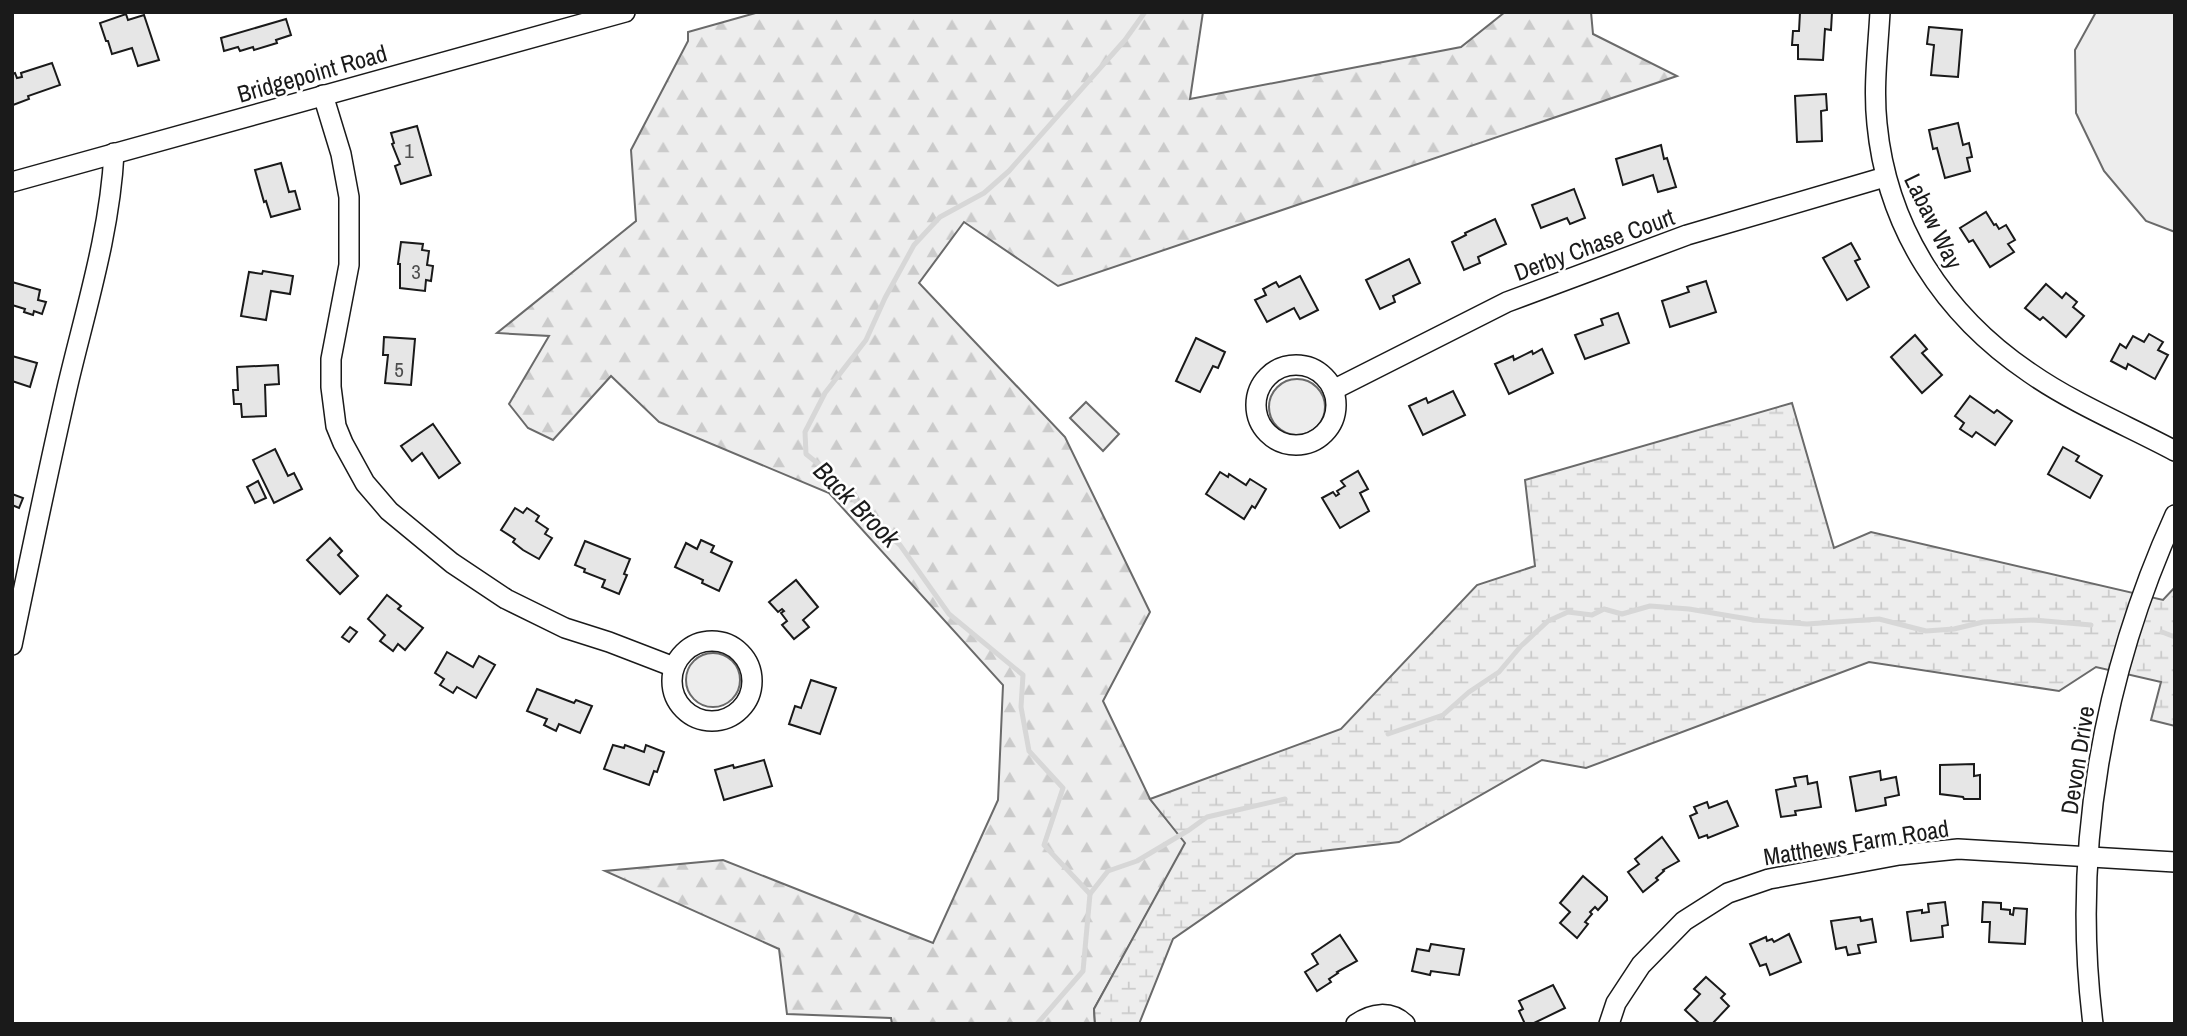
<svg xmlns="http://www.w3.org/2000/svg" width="2187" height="1036" viewBox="0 0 2187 1036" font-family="'Archivo Narrow',sans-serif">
<defs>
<pattern id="forest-firs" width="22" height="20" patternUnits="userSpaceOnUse" patternTransform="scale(1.75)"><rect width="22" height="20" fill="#ededed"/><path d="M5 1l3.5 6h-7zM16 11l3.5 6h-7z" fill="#cbcbcb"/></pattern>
<pattern id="wetland-marsh" width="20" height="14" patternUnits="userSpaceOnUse" patternTransform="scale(1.75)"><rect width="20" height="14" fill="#ededed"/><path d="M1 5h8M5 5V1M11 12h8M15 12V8" fill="none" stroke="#cbcbcb"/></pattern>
</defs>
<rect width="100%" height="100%" fill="#fff"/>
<g fill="#ededed" stroke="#6a6a6a" stroke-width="2">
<polygon points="2096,12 2175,12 2175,232 2146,221 2104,171 2076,113 2075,50"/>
<circle cx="1297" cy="407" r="28"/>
<polygon points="1086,402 1119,434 1103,451 1070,418"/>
<circle cx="713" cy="680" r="27"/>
</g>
<polygon fill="url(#forest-firs)" stroke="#6a6a6a" stroke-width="2" points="759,12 1203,12 1190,99 1461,47 1505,12 1591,12 1593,34 1677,76 1058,286 964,222 919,283 1065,437 1150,612 1103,701 1150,799 1186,843 1094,1009 1095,1024 892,1024 891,1018 787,1014 779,949 605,871 723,860 933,943 998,800 1003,685 829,493 659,422 611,376 553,440 528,428 509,404 549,336 497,333 636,221 631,150 688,41 688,32"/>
<polygon fill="url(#wetland-marsh)" stroke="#6a6a6a" stroke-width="2" points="1792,403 1834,548 1871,532 2163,600 2175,587 2175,726 2151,720 2161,682 2096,667 2059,691 1869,662 1586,768 1542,760 1399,842 1296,854 1173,939 1139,1024 1095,1024 1094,1009 1185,843 1150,799 1341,729 1477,585 1535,566 1525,480"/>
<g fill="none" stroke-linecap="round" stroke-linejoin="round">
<g stroke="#d7d7d7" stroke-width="5">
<polyline points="2162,632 2175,637"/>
<polyline points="1388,734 1443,715 1469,692 1499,672 1521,646 1548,621 1568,612 1592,615 1604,609 1622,614 1650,606 1689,609 1754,620 1807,624 1879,619 1926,631 1954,629 1983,622 2034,620 2091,625"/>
<polyline points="1090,894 1108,871 1137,861 1189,830 1207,817 1285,799"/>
<polyline points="1037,1024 1083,971 1090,894 1044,845 1063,788 1029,751 1021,707 1023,675 949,614 900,545 872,521 837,479 806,454 805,432 825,393 866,340 885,298 914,245 940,217 984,193 1009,171 1125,40 1145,12"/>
</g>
</g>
<g fill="#e6e6e6" stroke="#1a1a1a" stroke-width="2">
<polygon points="1800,12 1832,12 1831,30 1825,29 1823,60 1798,59 1798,45 1792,45 1793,31 1799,31"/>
<polygon points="126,14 128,20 144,15 159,60 138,66 132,48 112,54 108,41 106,41 100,23"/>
<polygon points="286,19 291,35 276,40 277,43 254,50 253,47 240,51 238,47 224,51 221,38"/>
<polygon points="1929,27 1962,30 1958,77 1931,75 1934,45 1927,44"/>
<polygon points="52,63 60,85 28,96 29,99 13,105 12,74 15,73 17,78 22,77 21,73"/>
<polygon points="1826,94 1827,110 1821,111 1822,141 1797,142 1795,96"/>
<polygon points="1958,123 1963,145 1969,143 1972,157 1967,158 1970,171 1945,178 1937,148 1933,149 1929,130"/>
<polygon points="417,126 431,175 401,184 395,166 400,164 392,144 394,143 391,133"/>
<polygon points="1661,145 1664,159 1667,158 1676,187 1658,192 1653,175 1623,185 1616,159"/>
<polygon points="281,163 289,192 295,191 300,209 271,217 266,201 264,202 255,170"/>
<polygon points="1574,189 1585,218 1570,224 1567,218 1541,228 1532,205"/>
<polygon points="1986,212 1994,225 1996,224 1999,229 2006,225 2015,240 2008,244 2014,252 1990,267 1973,240 1969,242 1960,228"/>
<polygon points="1495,219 1506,244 1478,257 1480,263 1464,270 1452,242 1466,235 1465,233"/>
<polygon points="401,242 423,244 422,250 429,251 427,265 433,266 431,281 426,280 425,291 400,288 400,264 398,264"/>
<polygon points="1851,243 1860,259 1855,261 1869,287 1847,300 1823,258"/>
<polygon points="1409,259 1420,283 1393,296 1395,302 1380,309 1366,280"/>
<polygon points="263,271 293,276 290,294 271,291 266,320 241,316 249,272 262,274"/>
<polygon points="1300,276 1318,310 1300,319 1294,308 1267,322 1255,300 1266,295 1263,289 1276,282 1279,287"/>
<polygon points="1706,281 1716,312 1670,327 1662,301 1689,292 1687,287"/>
<polygon points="12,282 40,290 38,300 46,302 42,314 34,311 33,315 24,312 25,309 12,305"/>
<polygon points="2046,284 2062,298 2066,293 2077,302 2073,307 2084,316 2066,337 2043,317 2040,320 2025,308"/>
<polygon points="1618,313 1629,343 1585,359 1575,335 1603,325 1601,319"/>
<polygon points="2149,334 2163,342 2158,350 2168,355 2155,379 2128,364 2126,369 2111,361 2120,344 2126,348 2133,336 2144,342"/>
<polygon points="1915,335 1927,349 1922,353 1942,375 1922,393 1891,357"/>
<polygon points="384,337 415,339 411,385 385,383 388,355 383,355"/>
<polygon points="1196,338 1225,352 1218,368 1213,366 1200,392 1176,381"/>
<polygon points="1542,349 1553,373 1509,394 1495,364 1513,356 1514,360 1532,351 1533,354"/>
<polygon points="12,356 37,363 30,387 12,381"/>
<polygon points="278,365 279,384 265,385 266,416 242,417 241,404 234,404 233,390 238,390 237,367"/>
<polygon points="1453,391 1465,415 1423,435 1409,406 1426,398 1428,403"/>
<polygon points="1970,396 1994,413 1997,410 2012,421 1995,445 1976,432 1972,437 1960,429 1964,423 1955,416"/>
<polygon points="433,424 460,463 439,478 422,453 412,461 401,446"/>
<polygon points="2063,447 2079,456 2076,461 2102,476 2090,498 2048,474"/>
<polygon points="275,449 288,476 294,473 302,489 274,503 253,460"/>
<polygon points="1358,471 1368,489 1360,493 1369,511 1340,528 1322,498 1333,492 1336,496 1339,494 1337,491 1345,486 1341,481"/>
<polygon points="1220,472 1228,477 1229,474 1246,485 1250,479 1266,489 1255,508 1252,506 1244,519 1206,494"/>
<polygon points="258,481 266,498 255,503 247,487"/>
<polygon points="12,494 23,498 19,508 12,505"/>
<polygon points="515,508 523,513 527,508 539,516 536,521 548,529 545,534 552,538 539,559 523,550 513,542 515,539 501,530"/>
<polygon points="330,538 342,551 338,555 358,576 340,594 307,560"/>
<polygon points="701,540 714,546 711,552 732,562 719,591 702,583 703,580 675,567 686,543 697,549"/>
<polygon points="585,541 630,559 624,574 627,575 619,594 602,587 605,580 584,572 585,569 575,565"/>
<polygon points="796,580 818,607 803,620 809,627 794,639 782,625 787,621 781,613 784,611 782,609 778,612 769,602"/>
<polygon points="387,595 401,606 398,609 423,628 405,650 398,644 393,651 380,641 385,635 368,619"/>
<polygon points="350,627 357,632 349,642 342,637"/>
<polygon points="447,652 473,667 479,656 495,665 476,698 457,687 453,693 440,685 444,679 435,673"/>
<polygon points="811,680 836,688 820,734 789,724 795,706 801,708"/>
<polygon points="537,689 574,703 576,700 592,706 580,733 559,724 556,731 544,725 547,719 527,711"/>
<polygon points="613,745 624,748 625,745 644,752 646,745 664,752 657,772 654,771 649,785 604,769"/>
<polygon points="764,760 772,786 724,800 715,770 733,765 734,768"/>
<polygon points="1974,764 1974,776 1980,775 1980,799 1964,799 1963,797 1940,794 1940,765"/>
<polygon points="1880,771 1881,780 1896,777 1899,795 1885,798 1886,805 1856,811 1850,777"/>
<polygon points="1807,776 1808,784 1817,782 1821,807 1795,811 1796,815 1781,817 1776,790 1796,786 1794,778"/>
<polygon points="1727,801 1738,826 1708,838 1707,835 1699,838 1690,816 1697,813 1694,807 1707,802 1709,808"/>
<polygon points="1662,837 1679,861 1663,870 1664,871 1656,878 1658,880 1643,892 1628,872 1639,864 1635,859"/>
<polygon points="1583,876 1607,897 1607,900 1598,910 1595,907 1590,912 1592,914 1585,922 1588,924 1577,938 1560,923 1570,912 1560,903"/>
<polygon points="1945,902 1948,925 1942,926 1943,937 1911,941 1907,912 1922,910 1922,913 1929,912 1928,904"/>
<polygon points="1983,902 2001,903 2001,909 2010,910 2010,914 2013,915 2014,908 2027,909 2025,944 1989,942 1990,922 1982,922"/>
<polygon points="1860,917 1861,921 1872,919 1876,942 1858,945 1860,953 1848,955 1846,947 1836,949 1831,921"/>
<polygon points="1789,934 1801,962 1770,975 1766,964 1760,966 1750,944 1766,937 1767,941 1772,939 1774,942"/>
<polygon points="1340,935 1357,961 1337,972 1338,973 1329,979 1331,982 1317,991 1305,972 1318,964 1312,954"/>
<polygon points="1431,944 1464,949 1459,975 1431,971 1430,975 1412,971 1417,949 1429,951"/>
<polygon points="1706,977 1725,994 1721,998 1729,1006 1712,1024 1700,1024 1685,1010 1700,994 1694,989"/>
<polygon points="1553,985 1565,1008 1532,1024 1525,1024 1519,1011 1523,1009 1519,1001"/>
</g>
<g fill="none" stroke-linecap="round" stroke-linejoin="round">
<g stroke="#1a1a1a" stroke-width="22">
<g id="minor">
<path d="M 1880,12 C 1878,49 1873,87 1877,124 C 1887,228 1944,315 2030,373 C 2073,403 2128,426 2175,451"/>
<polyline points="323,95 341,154 349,197 349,265 331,359 331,387 336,426 343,443 365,483 389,511 452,563 506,599 565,628 609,642 674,667"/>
<polyline points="12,182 625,12"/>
<circle cx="1296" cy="405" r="40"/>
<polyline points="1333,390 1507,302 1687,235 1885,177"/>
<circle cx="712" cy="681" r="40"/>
<path d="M 12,645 C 30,558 48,471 68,384 C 86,308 110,232 114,153"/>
<path d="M 1356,1024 C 1372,1013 1390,1010 1405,1024"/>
<polyline points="1609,1024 1616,1003 1641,965 1684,921 1728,893 1769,879 1899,855 1958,849 2175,862"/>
<path d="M 2093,1024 C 2071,850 2103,673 2175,515"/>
</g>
</g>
<use href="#minor" stroke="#fff" stroke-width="19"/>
</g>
<g text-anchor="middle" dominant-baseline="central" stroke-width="5" stroke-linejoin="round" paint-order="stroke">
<g font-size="21" fill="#4d4d4d">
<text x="409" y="150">1</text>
<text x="416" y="271">3</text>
<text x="399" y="369">5</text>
</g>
<g font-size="24" fill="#1a1a1a" stroke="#fff">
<text transform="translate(312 73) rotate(-16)">Bridgepoint Road</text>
<text transform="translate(1934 221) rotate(64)">Labaw Way</text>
<text transform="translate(1594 244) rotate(-20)">Derby Chase Court</text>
<text transform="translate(2077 760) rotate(-81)">Devon Drive</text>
<text transform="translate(1856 842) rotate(-9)">Matthews Farm Road</text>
</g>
<g font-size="26" font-style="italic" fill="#1a1a1a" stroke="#fff">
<text transform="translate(857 504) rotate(45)">Back Brook</text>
</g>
</g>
<rect width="2187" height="1036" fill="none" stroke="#1a1a1a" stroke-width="28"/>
</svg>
